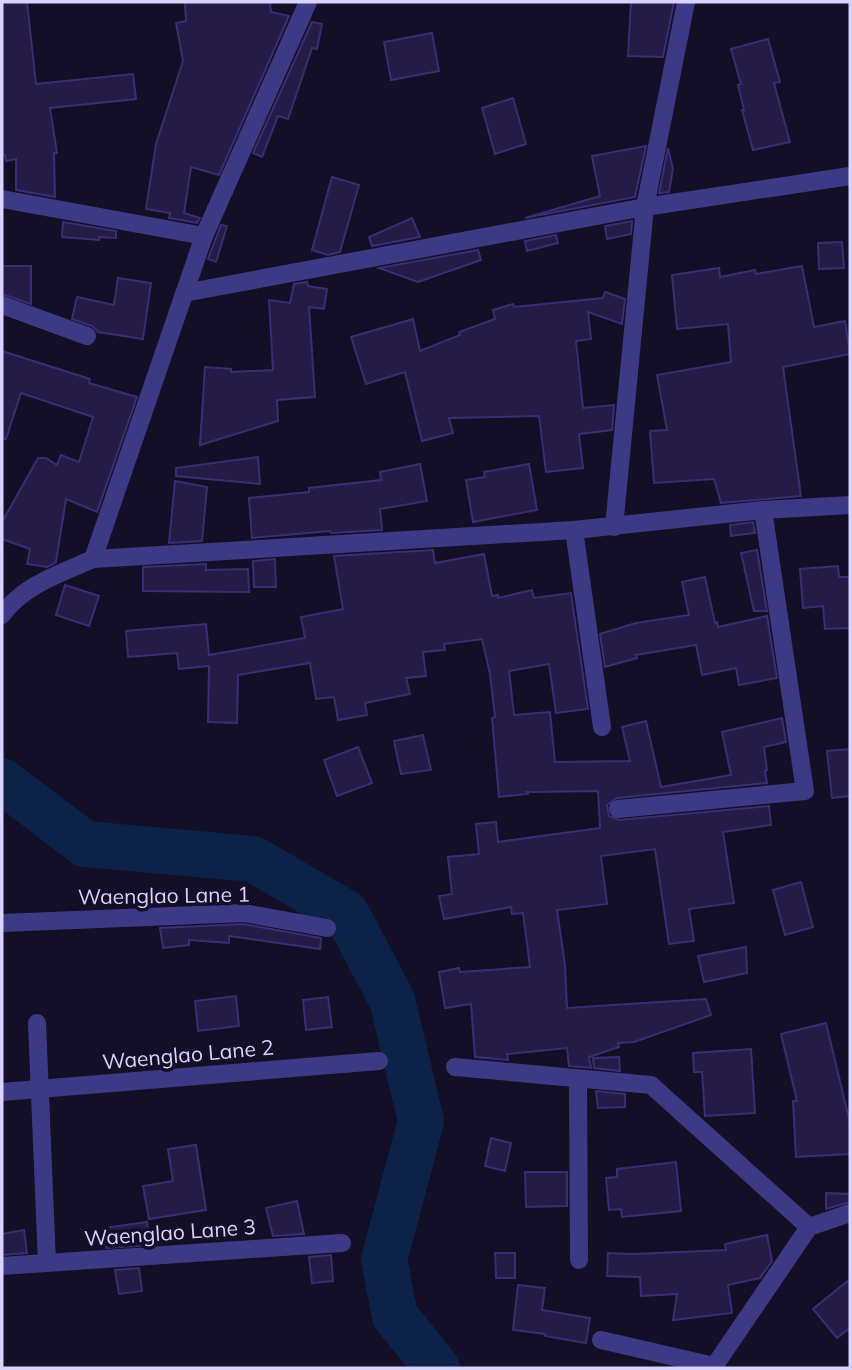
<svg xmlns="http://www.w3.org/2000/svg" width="852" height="1370" viewBox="0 0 852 1370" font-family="Mulish,sans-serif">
<rect width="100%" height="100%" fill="#130f26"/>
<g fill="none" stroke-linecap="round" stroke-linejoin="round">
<polyline stroke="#0c2248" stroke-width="46" points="2,781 85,844 253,859 346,913 392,1000 421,1121 384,1260 395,1316 437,1368"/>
</g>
<g fill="#241b47" stroke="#3b2d73" stroke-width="2">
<polygon points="2,2 27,2 36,84 133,74 136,99 50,108 57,153 54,153 55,197 16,190 16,159 6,161 5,155 2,155"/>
<polygon points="185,2 270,2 271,12 289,16 219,175 191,167 184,213 200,218 197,223 169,218 170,213 146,209 156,144 183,61 176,23 186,21"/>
<polygon points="631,2 674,2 663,57 628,56"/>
<polygon points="312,22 322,24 317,49 312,48 288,119 278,116 262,157 253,153"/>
<polygon points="432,33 439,71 391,80 384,42"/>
<polygon points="768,39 780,82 774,83 790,142 753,150 742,110 744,110 738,85 741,84 731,49"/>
<polygon points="513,98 526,144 495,154 482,108"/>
<polygon points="646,146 635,197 525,218 600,196 592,156"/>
<polygon points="668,148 673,169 669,192 659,193"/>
<polygon points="332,177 359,185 340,252 328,255 312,250"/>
<polygon points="412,218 420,237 372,246 369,237"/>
<polygon points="632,221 631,234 607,239 605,226"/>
<polygon points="63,222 116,231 116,238 99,237 99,240 62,237"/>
<polygon points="221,225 227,226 216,262 208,259"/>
<polygon points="556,235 558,243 527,251 525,241"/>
<polygon points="842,242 844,268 819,269 818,243"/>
<polygon points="478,250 481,260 418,282 379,268"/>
<polygon points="2,266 31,266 31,304 2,294"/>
<polygon points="802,266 814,327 845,321 850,354 783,367 801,496 721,503 714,479 654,483 650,431 667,430 657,375 731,362 728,324 677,329 672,275 719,268 720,277 755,270 756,274"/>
<polygon points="118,278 151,283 143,339 98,332 92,326 72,319 77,297 114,305"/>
<polygon points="307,282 308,286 327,289 324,309 309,307 315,397 277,400 278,421 200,445 205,367 231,369 231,372 273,370 269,300 290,303 294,284"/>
<polygon points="605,292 625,299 622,324 588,312 591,339 576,341 583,408 614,405 612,430 579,434 583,468 546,472 539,416 449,418 453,433 422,441 405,372 366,384 351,337 413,319 420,351 460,335 459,332 495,319 493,310 513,304 514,307 603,298"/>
<polygon points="2,351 90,379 89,383 137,397 97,512 66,499 56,562 47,567 27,564 30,549 2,539 2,522 38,458 46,458 57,465 61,455 79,462 93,417 21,393 6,439 2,438"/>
<polygon points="258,457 260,484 176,476 176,468"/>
<polygon points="420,464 427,501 380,509 382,530 331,533 330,531 252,538 249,498 309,492 309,488 381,480 380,472"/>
<polygon points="529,464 537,510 473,522 466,480 485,477 484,472"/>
<polygon points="175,481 207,487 202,541 169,543"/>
<polygon points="753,522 755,533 731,536 730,525"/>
<polygon points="433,550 435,563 484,554 492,596 498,595 498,598 532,590 534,598 571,593 588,709 556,713 549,664 509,671 514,715 550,712 555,762 630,761 622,727 646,721 661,787 731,775 722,732 782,718 786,742 764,747 767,770 765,771 767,783 617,798 607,805 609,816 619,820 769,806 771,825 723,832 734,903 689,909 694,941 669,944 655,849 601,856 607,904 557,910 565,965 567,1008 706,999 711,1015 634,1042 618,1043 619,1047 589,1057 591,1068 569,1066 567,1048 507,1054 508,1060 475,1057 471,1004 445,1008 439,972 459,968 460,972 530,967 523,913 512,914 511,907 444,919 439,896 452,894 448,857 479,854 476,824 496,822 498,842 600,828 598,791 527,792 528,794 499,797 492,718 495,717 490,674 482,639 444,644 445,650 423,652 426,676 406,678 410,694 365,703 367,715 338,720 334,697 316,699 310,663 238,675 237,723 208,722 209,666 179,669 177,653 128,657 126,631 206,624 209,655 305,638 301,617 343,609 334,556"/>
<polygon points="757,550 767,611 754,611 741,553"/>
<polygon points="275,559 276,587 254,587 253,561"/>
<polygon points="206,564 206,570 248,569 249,592 143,591 143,567"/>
<polygon points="838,566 839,577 850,577 850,628 825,629 823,606 803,608 800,569"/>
<polygon points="705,577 715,623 717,622 718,627 767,616 777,678 739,685 736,668 702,675 696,645 636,655 637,658 605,667 600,634 636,623 689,615 682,582"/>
<polygon points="65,585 99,596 89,626 56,615"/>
<polygon points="423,735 431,770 401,774 394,741"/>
<polygon points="358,747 372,783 337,796 324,760"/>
<polygon points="850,749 850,796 832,798 827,751"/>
<polygon points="801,882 813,927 785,935 773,890"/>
<polygon points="243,924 321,938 320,949 229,936 229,943 189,940 189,945 163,948 160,928"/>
<polygon points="746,947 747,973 704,982 698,956"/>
<polygon points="236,996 239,1026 198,1031 195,1001"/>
<polygon points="328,997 332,1027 306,1030 303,1000"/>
<polygon points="826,1023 850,1123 850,1154 796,1157 793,1101 797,1101 781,1034"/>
<polygon points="751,1049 755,1113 705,1116 702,1072 694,1072 693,1053"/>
<polygon points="619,1057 620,1071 594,1068 593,1058"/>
<polygon points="596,1091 625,1094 625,1107 598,1108"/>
<polygon points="491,1138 511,1143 505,1171 485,1166"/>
<polygon points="196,1145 206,1210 149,1219 143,1186 173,1181 168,1149"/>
<polygon points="676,1162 681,1211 622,1217 621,1209 609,1210 606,1178 617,1177 617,1169"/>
<polygon points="525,1172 567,1172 567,1206 526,1207"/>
<polygon points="826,1193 850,1194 850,1202 826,1209"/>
<polygon points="297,1201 304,1234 273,1236 266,1208"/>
<polygon points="147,1222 150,1245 106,1248 104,1228"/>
<polygon points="24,1230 27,1253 2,1255 2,1234"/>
<polygon points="767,1235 772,1261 760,1278 728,1285 732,1313 673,1320 677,1294 641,1296 640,1277 607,1276 608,1253 633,1254 726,1250 725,1244"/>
<polygon points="495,1253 515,1253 515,1278 496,1278"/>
<polygon points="331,1255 333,1281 312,1283 309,1257"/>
<polygon points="139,1268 142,1291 119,1294 115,1270"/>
<polygon points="850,1279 850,1328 837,1338 813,1309"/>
<polygon points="518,1285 545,1288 542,1310 590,1318 586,1343 545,1336 545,1334 513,1330"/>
</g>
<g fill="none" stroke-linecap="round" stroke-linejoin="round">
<g stroke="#3d3a85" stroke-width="18">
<polyline points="2,199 204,236"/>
<polyline points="184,293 645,207 850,176"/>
<polyline points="2,305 87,336"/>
<polyline points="614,527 645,207 686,2"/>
<polyline points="574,530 602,727"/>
<polyline points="93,559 204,236 308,2"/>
<path d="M 2,615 C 24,585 59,574 93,559 L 574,530 L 763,510 L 850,505"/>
<polyline points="618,809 805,791 763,510"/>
<polyline points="2,923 244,913 327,928"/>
<polyline points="37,1023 47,1263"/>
<polyline points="455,1067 651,1085 809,1227"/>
<polyline points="578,1079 579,1260"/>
<polyline points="2,1092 379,1061"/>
<polyline points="2,1266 342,1243"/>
<polyline points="601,1340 714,1366"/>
<polyline points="713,1368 809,1227 850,1213"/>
</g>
</g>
<g text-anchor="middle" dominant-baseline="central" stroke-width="7" stroke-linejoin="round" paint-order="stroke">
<g font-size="21" fill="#d9d4ff" stroke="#130f26">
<text transform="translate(164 895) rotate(-1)">Waenglao Lane 1</text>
<text transform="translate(188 1054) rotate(-5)">Waenglao Lane 2</text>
<text transform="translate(170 1232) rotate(-4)">Waenglao Lane 3</text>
</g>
</g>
<rect width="852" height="1370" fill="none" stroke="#d9d4ff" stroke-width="7"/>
</svg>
